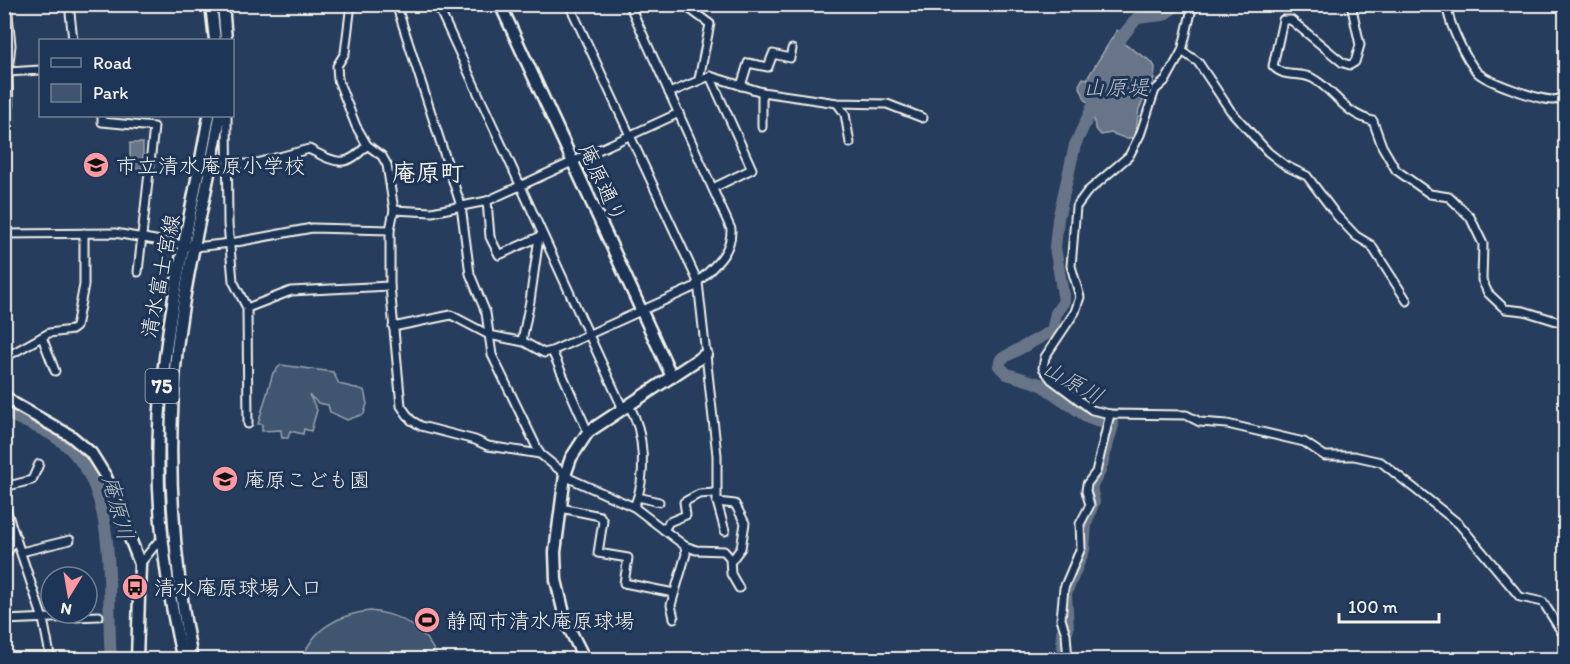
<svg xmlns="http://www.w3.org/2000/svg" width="1570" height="664" viewBox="0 0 1570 664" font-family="Itim,'Klee One',sans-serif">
<rect width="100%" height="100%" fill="#263d5d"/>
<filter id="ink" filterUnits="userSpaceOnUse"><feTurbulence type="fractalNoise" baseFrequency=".0167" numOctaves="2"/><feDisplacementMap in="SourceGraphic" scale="12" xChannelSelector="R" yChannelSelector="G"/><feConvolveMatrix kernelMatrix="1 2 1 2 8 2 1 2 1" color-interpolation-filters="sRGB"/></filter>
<g filter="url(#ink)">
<g fill="#40546f" stroke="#9aa2ac" stroke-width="1.5">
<polygon points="281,365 333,372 339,384 364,390 367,404 364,414 347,420 330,412 328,405 318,403 309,395 317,410 311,431 304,429 303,434 290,431 288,438 282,438 281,430 262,431 262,424 258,424 273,373"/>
<path d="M 370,611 C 401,614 426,629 438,659 L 303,659 C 311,629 340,614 370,611 Z"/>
</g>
<g fill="#677588" stroke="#9fa7ae" stroke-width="1.5">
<polygon points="1117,30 1127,37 1124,44 1152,62 1155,67 1154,79 1139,109 1135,136 1127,139 1111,133 1101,135 1095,128 1092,105 1086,101 1079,85 1083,78 1087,79"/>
<polygon points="130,143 143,143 143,169 130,168"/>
</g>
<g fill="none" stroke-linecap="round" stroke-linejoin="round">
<polyline stroke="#9fa7ae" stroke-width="2" points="506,4 509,11"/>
<g stroke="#677588" stroke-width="12">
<polyline points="1114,47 1137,18 1163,15 1179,4"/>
<path d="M 4,412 C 21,420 39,427 54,436 C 124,480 105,590 111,660"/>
<polyline points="1063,660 1062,632 1068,629 1066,593 1084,550 1086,524 1094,501 1091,487 1100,471 1113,425 1089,418 1040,384 1007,374 999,366 1001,359 1052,331 1056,313 1064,301 1055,247 1058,219 1075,145 1098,95"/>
</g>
<g stroke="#f4f1e8" stroke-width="11">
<g id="street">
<polyline points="7,4 11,45 8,72"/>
<polyline points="69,4 73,40"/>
<polyline points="351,4 345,53 337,66 338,80 356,126 367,145 382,156 387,165 394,210 390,230 390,286 401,406 411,420 421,426 475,440 488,446 540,454"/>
<polyline points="396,4 461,206 470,274 486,313 492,355 540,454 571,479 634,507 685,546 686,554 671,605 674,618"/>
<polyline points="437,4 623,409"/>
<polyline points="569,4 698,282 694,287 552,351 588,432"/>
<path d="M 629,4 L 731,229 C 732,253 714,266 698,282 L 717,455 L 717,502 L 735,504 L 745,523 L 741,548 L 732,560"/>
<polyline points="683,4 710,24 699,79"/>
<polyline points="1193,4 1182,51 1166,80 1155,90 1140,135 1129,156 1087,192 1076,207 1071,266 1080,297 1075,312 1045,357 1043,368 1051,379 1092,410 1110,414 1186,415 1200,422 1227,424 1304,442 1325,456 1354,456 1381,462 1459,524 1520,597 1543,602 1566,639"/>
<path d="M 1351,4 L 1360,45 L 1355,62 L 1350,65 L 1343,63 L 1291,20 L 1283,20 L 1273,66 C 1285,79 1298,71 1312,78 C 1336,91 1342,113 1373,121 L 1382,146 L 1396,170 L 1430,194 L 1449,197 L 1470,217 L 1483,244 L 1482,280 L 1488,293 L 1505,309 L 1524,311 L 1566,324"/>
<polyline points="1430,4 1446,8"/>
<path d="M 1447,4 C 1447,21 1466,60 1477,72 C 1487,82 1537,99 1552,100 C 1556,100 1561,98 1566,97"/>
<polyline points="1182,51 1198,62 1230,110 1268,152 1286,166 1307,176 1337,216 1356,236 1371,245 1407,301"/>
<polyline points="710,76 752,169 713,188"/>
<polyline points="741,86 748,63 768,67 773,54 790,58 792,49"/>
<polyline points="762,92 837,103 887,104 923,118"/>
<polyline points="669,93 710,76 762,92 762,127"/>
<polyline points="837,103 845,114 850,143"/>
<polyline points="102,116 102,122 154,127 138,272"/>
<polyline points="227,116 228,224 233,281 247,308 248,424"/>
<polyline points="4,123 9,122 8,72 40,70"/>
<path d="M 229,164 L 253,164 L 309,149 C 335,162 345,170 367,145"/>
<polyline points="487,201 490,237 499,255 541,236"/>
<polyline points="394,210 432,212 487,201 679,113"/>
<polyline points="4,234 115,233 195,247 231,243 312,228 390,230"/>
<polyline points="247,308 291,291 390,286"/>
<polyline points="393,327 451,315 489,335 524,342 544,353 552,351"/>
<polyline points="42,337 55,371"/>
<polyline points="522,341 530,301 539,237"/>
<polyline points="4,358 49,333 72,330 76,327 84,285 84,233"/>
<path d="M 629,405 C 645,433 647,478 634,507"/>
<polyline points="4,487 32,480 39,464"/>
<polyline points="638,497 659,502"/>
<polyline points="717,502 725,531"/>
<polyline points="4,503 43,619 51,660"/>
<polyline points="561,508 600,516 603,521 598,553 628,558 624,583 674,593"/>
<polyline points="664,530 669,522 686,515 684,502 699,494 715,493"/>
<polyline points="685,546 696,550 724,551 732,560 730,559 731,574 739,588"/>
<polyline points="21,552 70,540"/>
<polyline points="4,558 16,537"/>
<polyline points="140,564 157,543 162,543"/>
<polyline points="4,620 99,616"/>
<polyline points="1068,660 1066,634 1061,619 1064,588 1081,548 1080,524 1090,505 1086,491 1087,484 1096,472 1110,414"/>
</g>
</g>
<g stroke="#f4f1e8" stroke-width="15">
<g id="secondary">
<polyline points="500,4 672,377"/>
<polyline points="585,660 566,622 556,580 555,552 565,475 571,458 588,432 706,354"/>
</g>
</g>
<g stroke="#f4f1e8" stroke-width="15">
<g id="primary">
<polyline points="211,4 215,40"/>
<polyline points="223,4 226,40"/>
<polyline points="4,395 13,403 71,436 91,453 106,477 140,564 137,660"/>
<path d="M 183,660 C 161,566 152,471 163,375 C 172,288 194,202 209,116"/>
<path d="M 192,660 C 172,556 165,452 177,348 C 186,270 207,193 220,116"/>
</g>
</g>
<use href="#street" stroke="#1d3557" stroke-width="7"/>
<use href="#secondary" stroke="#1d3557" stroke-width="10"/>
<use href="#primary" stroke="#1d3557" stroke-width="10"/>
</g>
</g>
<defs>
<g id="school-disc" transform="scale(1.35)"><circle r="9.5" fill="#ff9aa2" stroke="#1d3557"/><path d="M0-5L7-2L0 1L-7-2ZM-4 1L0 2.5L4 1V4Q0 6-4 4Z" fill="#111"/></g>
<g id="bus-disc" transform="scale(1.35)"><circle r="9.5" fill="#ff9aa2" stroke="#1d3557"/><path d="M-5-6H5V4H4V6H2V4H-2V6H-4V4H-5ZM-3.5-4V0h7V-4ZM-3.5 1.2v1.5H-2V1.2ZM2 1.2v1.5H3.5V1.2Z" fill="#111"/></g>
<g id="stadium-disc" transform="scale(1.35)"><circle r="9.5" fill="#ff9aa2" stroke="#1d3557"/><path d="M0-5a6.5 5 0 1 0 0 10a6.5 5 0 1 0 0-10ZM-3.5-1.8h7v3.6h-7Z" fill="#111"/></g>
</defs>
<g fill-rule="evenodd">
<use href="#school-disc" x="96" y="165"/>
<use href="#school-disc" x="225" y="479"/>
<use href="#bus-disc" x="135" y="587"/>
<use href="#stadium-disc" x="427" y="620"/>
</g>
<g text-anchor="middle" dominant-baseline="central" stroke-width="6" stroke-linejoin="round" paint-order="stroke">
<rect fill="#1d3557" stroke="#b4b9bc" stroke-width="1.5" x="145.5" y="369" width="33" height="34" rx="4.5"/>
<g font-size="20" font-weight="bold" fill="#f4f1e8">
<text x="162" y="386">75</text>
</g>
<g font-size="21" fill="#f4f1e8" stroke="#1d3557" text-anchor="start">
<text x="116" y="165">市立清水庵原小学校</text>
<text x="244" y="479">庵原こども園</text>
<text x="154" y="587">清水庵原球場入口</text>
<text x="446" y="620">静岡市清水庵原球場</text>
</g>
<g font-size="21" fill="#f4f1e8" stroke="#1d3557">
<text transform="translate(603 183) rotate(65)">庵原通り</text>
<text transform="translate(160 276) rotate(-79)">清水富士宮線</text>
</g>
<g font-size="22" font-style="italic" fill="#bcbfc2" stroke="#1d3557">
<text x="1116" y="87">山原堤</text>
<text transform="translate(1073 382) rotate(29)">山原川</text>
<text transform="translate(118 508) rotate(75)">庵原川</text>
</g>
<g font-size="24" font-weight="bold" fill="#f4f1e8" stroke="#1d3557">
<text x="428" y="172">庵原町</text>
</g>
</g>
<rect width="1570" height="664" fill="none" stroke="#1d3557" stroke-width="24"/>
<rect x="12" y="12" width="1546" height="640" fill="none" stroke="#f4f1e8" stroke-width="2" filter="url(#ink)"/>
<rect x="39" y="39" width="195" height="78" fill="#1d3557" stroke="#738091" stroke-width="1.5"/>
<rect x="51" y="58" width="30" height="9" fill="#1d3557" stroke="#738091" stroke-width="1.5"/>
<text x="93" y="69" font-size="18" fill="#f4f1e8">Road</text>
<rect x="51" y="84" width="30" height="18" fill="#40546f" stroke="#738091" stroke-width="1.5"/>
<text x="93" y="99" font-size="18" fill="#f4f1e8">Park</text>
<g transform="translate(69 595) rotate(191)"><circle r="28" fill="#1d3557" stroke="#738091" stroke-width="1.5"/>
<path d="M0-4.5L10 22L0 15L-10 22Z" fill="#ff9aa2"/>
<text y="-9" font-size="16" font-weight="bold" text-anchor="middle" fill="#f4f1e8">N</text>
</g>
<path d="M1339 613v9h100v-9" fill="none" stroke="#f4f1e8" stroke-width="3"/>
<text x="1348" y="613" font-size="18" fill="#f4f1e8" stroke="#1d3557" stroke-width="4.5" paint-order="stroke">100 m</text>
</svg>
